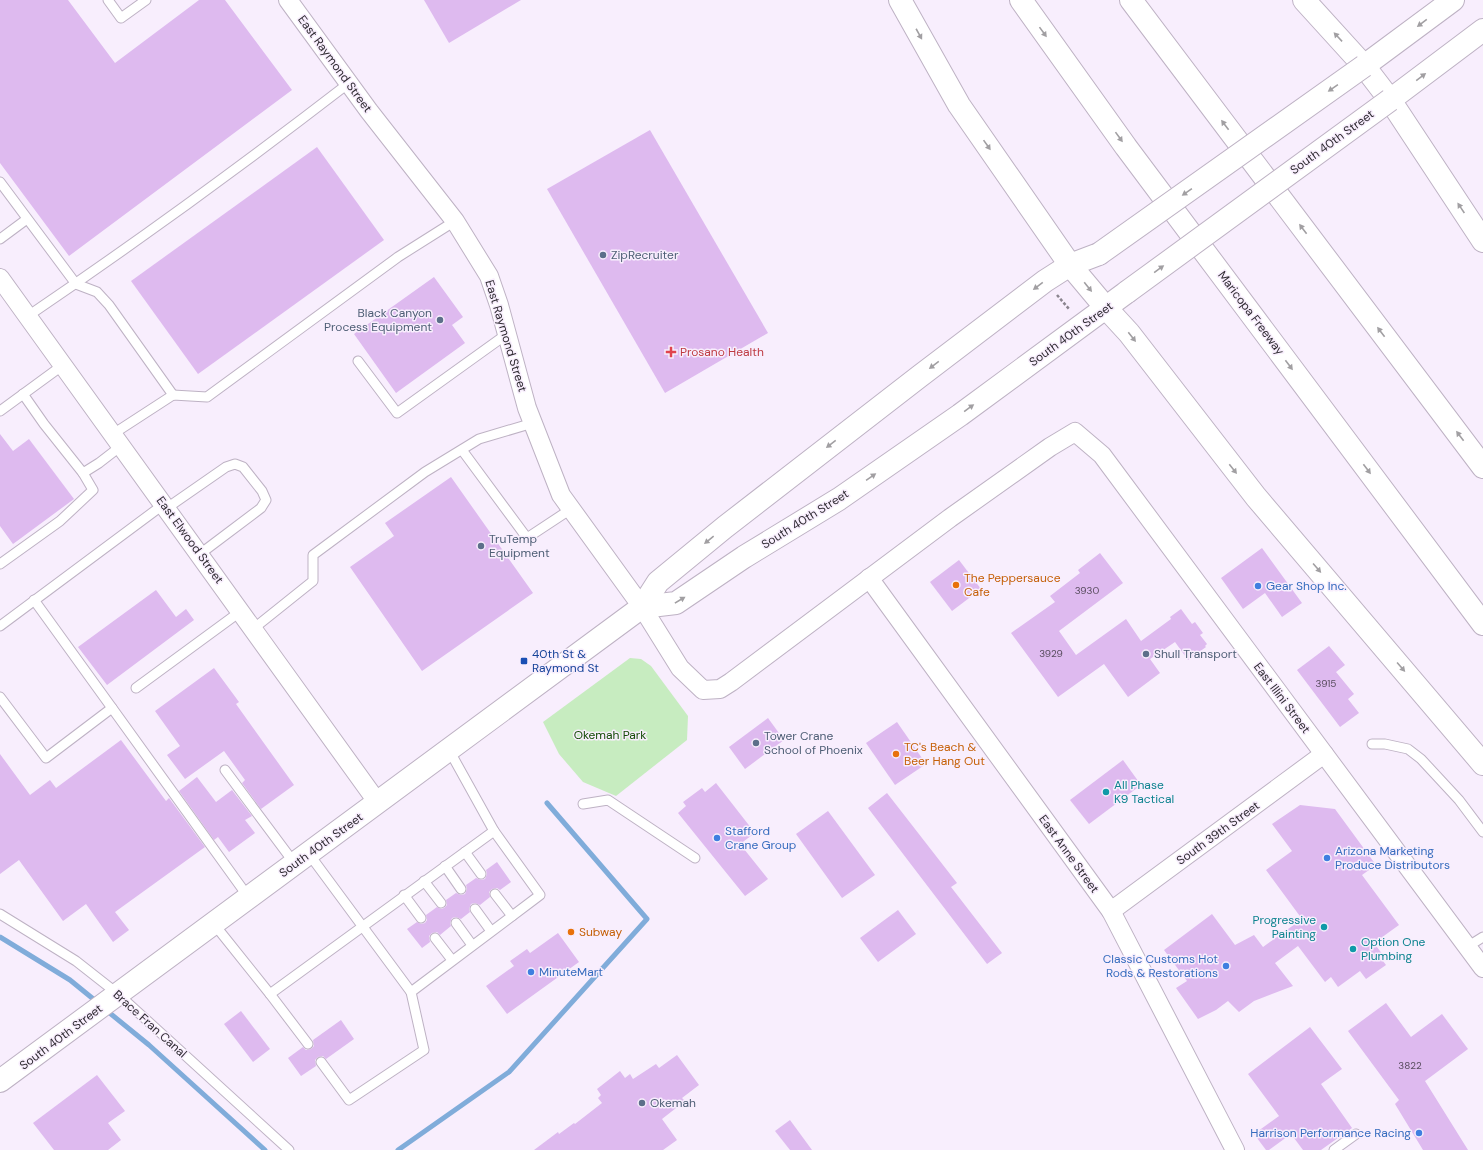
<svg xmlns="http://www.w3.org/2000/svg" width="1483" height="1150" viewBox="0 0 1483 1150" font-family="'DM Sans',sans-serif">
<rect width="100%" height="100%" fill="#f8eefd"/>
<polygon fill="#c7ecc0" points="630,658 641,659 651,666 688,716 687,740 616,796 583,782 559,754 543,722"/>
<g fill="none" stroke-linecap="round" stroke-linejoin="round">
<g stroke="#80acda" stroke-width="5">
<polyline points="0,937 70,980 97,1002"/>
<polyline points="106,1010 149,1045 265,1150"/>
<polyline points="398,1150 509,1072 647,919 547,803"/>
</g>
</g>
<g fill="#debaef">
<polygon points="0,0 68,0 115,63 199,0 225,0 292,90 69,256 0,163"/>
<polygon points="424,0 521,0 449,43"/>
<polygon points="650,130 768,333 665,393 547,189"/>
<polygon points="317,147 384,240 198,374 131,281"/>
<polygon points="434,277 463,317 452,325 465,343 396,393 354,334"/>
<polygon points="0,434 13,451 29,439 74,499 13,544 0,526"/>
<polygon points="451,477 533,593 422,671 350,567 394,536 385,523"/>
<polygon points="1262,548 1302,603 1282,617 1265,593 1243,609 1221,578"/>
<polygon points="1100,553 1123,583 1059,631 1076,655 1126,619 1141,641 1171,619 1170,617 1181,609 1192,624 1195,622 1203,633 1200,635 1207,644 1205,646 1206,647 1188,660 1175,642 1150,659 1160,673 1128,697 1104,664 1058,697 1011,633 1055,602 1050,596 1080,573 1078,570"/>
<polygon points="959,560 981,589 952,611 930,582"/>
<polygon points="156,590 176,617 186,609 194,620 107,685 78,647"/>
<polygon points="1329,646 1345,665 1336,672 1354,694 1348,699 1359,713 1340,727 1297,670"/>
<polygon points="214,668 239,702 236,704 294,785 261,809 242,783 245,780 224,751 185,779 167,755 180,746 155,711"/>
<polygon points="768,718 784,740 745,769 729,747"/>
<polygon points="897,722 926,764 895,785 866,743"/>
<polygon points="121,740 166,801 169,798 205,847 115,912 129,930 113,942 86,904 63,921 19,860 0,874 0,754 30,795 50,780 56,788"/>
<polygon points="1123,760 1141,785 1089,824 1070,800"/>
<polygon points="197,777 216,802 232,790 252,816 245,820 255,833 229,852 218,837 214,840 179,791"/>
<polygon points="716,783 755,833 740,844 768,879 745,896 678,813 686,806 683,802 702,788 705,792"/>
<polygon points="887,793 957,883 951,887 1002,953 987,964 868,808"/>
<polygon points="1300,805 1335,809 1376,865 1362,875 1399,925 1374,943 1383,955 1380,957 1386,965 1366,979 1360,971 1338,987 1331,977 1325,982 1298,946 1275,963 1293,986 1254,1001 1239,1012 1228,1001 1216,1010 1198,1019 1176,988 1187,981 1164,950 1212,914 1235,945 1254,935 1263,947 1302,919 1266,870 1292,851 1272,824"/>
<polygon points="828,811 875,875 842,898 796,834"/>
<polygon points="497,862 511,882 500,890 497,888 492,889 489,892 490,897 480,905 475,903 471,904 469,909 470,912 461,919 456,917 452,918 450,923 451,926 440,935 437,932 432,933 429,936 430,942 422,948 407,929 417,922 421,924 425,923 427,920 426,915 437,907 441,909 444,908 447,905 446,900 456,893 461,895 465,894 467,889 466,885 476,878 481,880 485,879 487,874 486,870"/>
<polygon points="898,910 916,934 878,962 860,938"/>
<polygon points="558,933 579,962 507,1014 486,986 514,966 510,961 527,949 530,953"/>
<polygon points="1386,1003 1411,1037 1442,1014 1468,1049 1425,1081 1468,1150 1423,1150 1395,1104 1399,1100 1348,1031"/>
<polygon points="241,1011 270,1049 253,1062 224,1024"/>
<polygon points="341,1020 354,1039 326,1059 323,1056 318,1057 315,1060 316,1066 301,1076 288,1058 303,1047 306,1050 311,1049 314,1046 313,1040"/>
<polygon points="1310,1027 1342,1069 1321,1084 1352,1128 1321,1150 1303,1150 1291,1134 1269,1150 1266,1150 1254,1134 1279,1116 1248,1074"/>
<polygon points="677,1055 699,1085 682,1098 685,1101 662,1119 677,1140 663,1150 534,1150 558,1132 559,1134 574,1123 575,1124 602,1103 598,1098 601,1095 597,1089 620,1071 625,1078 630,1074 633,1079 656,1064 659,1068"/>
<polygon points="97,1075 125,1111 108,1123 121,1140 108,1150 54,1150 33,1123"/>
<polygon points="790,1120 812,1150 790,1150 775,1131"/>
</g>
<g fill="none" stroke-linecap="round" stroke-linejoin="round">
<g stroke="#beb2c4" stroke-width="11">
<g id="lane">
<polyline points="108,0 121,18 146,0"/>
<polyline points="0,182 76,284 97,292 109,305 173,395"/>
<polyline points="0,239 27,219"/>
<path d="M 28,316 C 137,242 244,164 349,83"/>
<polyline points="358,361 397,413 507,334"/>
<polyline points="23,394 44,424 83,473 99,463 121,446"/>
<polyline points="0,411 63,365"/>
<polyline points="113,434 173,395 207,397 398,257 455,221"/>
<polyline points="462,450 527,538 571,509"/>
<polyline points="167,508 226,467 235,464 243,467 262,491 266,500 261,508 200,554"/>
<polyline points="0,564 60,521 93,490 83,473"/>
<polyline points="34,600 112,708"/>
<polyline points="0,626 164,504"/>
<polyline points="253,629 313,581 313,555 425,472 479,439 533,423"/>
<polyline points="136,688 241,611"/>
<polyline points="0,697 46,758 112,708 249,898"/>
<polyline points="1372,744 1385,744 1408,749 1421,759 1459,800 1483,832"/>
<polyline points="225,770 295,864"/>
<polyline points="583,804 608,800 695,858"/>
<polyline points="465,852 481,874"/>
<polyline points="309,854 411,992 540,895 494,831 449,750"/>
<polyline points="445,866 461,889"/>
<polyline points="424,881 441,903"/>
<polyline points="495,894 512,916"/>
<polyline points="404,895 421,918"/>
<polyline points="475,909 491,931"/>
<polyline points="0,914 76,961 118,994 289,1150"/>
<polyline points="456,923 472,945"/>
<polyline points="214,924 270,994 494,831"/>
<polyline points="435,938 452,960"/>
<polyline points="1467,947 1483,937"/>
<polyline points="270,994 308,1044"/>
<polyline points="321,1062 349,1100 424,1050 411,992"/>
<polyline points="1334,1150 1356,1134"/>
</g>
</g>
<g stroke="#beb2c4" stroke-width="20">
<g id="street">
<polyline points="288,0 369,111 455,221 489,276 499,305 527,408 561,495 642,607 680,668 703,690 720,689 731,682 950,518 1050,447 1075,432 1102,455 1483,968"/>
<polyline points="0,278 378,803"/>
<polyline points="869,578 1111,911 1235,1150"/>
<polyline points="1111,911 1324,754"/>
</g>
</g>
<g stroke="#beb2c4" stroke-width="24">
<g id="secondary">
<polyline points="1364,66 1453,0"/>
<polyline points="1390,100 1483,30"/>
<polyline points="642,607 676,603 744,557 839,499 960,415 1127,292"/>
<polyline points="0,1081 642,607 658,582 725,527 920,376 1045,281 1070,265 1099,254"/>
</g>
</g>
<g stroke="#beb2c4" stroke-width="24">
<g id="highway">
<polyline points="900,0 959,105 1070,265 1106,308 1129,333 1256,497 1483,764"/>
<polyline points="1021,0 1126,147 1483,624"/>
<polyline points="1131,0 1483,467"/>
<polyline points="1304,0 1364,66 1390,100 1483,241"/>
</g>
</g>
<polyline stroke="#8a848e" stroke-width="2.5" stroke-dasharray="3 2" stroke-linecap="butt" points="1057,295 1069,309"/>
<use href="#lane" stroke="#fff" stroke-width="9"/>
<use href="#street" stroke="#fff" stroke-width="18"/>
<use href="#secondary" stroke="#fff" stroke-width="22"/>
<use href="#highway" stroke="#fff" stroke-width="22"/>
<g stroke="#beb2c4" stroke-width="24" stroke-linecap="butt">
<g id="secondary-bridge">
<polyline points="1099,254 1364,66"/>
<polyline points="1127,292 1390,100"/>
</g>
</g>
<use href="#secondary-bridge" stroke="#fff" stroke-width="22"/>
</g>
<defs><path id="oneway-solid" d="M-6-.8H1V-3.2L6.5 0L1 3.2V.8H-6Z"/></defs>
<g fill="#a19fa2">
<use href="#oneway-solid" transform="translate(1422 23) rotate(143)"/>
<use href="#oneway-solid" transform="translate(1043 32) rotate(54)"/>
<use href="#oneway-solid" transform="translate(919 34) rotate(61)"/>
<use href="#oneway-solid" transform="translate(1338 37) rotate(-133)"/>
<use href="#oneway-solid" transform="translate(1421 77) rotate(-37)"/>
<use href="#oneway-solid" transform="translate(1333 88) rotate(145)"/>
<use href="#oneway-solid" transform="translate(1225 125) rotate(-127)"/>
<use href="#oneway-solid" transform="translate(1119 137) rotate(54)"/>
<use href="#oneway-solid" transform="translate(987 145) rotate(55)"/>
<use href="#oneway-solid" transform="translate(1187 192) rotate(145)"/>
<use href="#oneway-solid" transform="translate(1461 208) rotate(-124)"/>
<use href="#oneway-solid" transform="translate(1303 229) rotate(-127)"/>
<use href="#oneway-solid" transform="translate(1159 269) rotate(-36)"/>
<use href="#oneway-solid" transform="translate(1038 286) rotate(143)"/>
<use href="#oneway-solid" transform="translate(1088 287) rotate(51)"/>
<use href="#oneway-solid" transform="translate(1381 332) rotate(-127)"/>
<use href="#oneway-solid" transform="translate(1132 337) rotate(52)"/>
<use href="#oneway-solid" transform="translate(934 365) rotate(143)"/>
<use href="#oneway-solid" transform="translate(1289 365) rotate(53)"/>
<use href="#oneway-solid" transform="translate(969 408) rotate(-36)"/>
<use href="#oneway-solid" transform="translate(1460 436) rotate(-127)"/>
<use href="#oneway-solid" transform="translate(831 444) rotate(142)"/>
<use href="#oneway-solid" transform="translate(1233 469) rotate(52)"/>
<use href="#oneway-solid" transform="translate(1367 469) rotate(53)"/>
<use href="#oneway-solid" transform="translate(871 477) rotate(-35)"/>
<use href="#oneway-solid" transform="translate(709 540) rotate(141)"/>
<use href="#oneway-solid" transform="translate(1317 568) rotate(49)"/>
<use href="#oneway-solid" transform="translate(680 600) rotate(-31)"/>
<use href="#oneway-solid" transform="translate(1401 667) rotate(49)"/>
</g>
<g fill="#5c6f8a" stroke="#f8eefd" stroke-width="1.5">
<circle cx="603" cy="255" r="4"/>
<circle cx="440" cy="320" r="4"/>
<circle cx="481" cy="546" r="4"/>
<circle cx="1146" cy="654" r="4"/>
<circle cx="756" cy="743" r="4"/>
<circle cx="642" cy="1103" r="4"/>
</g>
<path fill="#e0444e" stroke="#f8eefd" stroke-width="1.5" d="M669 346h4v4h4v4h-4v4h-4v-4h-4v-4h4z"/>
<g fill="#e8710a" stroke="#f8eefd" stroke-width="1.5">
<circle cx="956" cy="585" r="4"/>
<circle cx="896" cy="754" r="4"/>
<circle cx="571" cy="932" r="4"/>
</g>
<g fill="#3f7fe0" stroke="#f8eefd" stroke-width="1.5">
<circle cx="1258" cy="586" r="4"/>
<circle cx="717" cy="838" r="4"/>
<circle cx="1327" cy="858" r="4"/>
<circle cx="1226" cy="966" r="4"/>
<circle cx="531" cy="972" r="4"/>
<circle cx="1419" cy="1133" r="4"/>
</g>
<rect fill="#1a4fb4" stroke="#f8eefd" stroke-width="1.5" x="520" y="657" width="8" height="8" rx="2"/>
<g fill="#0f9aa8" stroke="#f8eefd" stroke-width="1.5">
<circle cx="1106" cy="792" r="4"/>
<circle cx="1324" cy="927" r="4"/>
<circle cx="1353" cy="949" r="4"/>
</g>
<g text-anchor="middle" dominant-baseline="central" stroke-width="3" stroke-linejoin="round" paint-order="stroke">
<g font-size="10" fill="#5a4e60">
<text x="1087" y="590">3930</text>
<text x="1051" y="653">3929</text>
<text x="1326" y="683">3915</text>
<text x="1410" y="1065">3822</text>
</g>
<g font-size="12" fill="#2e2a31" stroke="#f8eefd">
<text transform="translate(335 64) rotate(54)">East Raymond Street</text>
<text transform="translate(1332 142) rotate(-36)">South 40th Street</text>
<text transform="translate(1251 313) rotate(53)">Maricopa Freeway</text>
<text transform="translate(1071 334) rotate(-36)">South 40th Street</text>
<text transform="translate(506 336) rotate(73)">East Raymond Street</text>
<text transform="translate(805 519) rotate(-32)">South 40th Street</text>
<text transform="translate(190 540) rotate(54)">East Elwood Street</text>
<text transform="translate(1282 698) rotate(53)">East Illini Street</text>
<text transform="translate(1218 833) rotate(-36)">South 39th Street</text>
<text transform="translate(321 845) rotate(-36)">South 40th Street</text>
<text transform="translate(1069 854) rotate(54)">East Anne Street</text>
<text transform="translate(150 1024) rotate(42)">Brace Fran Canal</text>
<text transform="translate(61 1037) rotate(-37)">South 40th Street</text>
</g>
<g font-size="12" fill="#4e5e75" stroke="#f8eefd" text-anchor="start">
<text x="611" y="255">ZipRecruiter</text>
<text x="432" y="313" text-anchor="end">Black Canyon<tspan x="432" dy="14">Process Equipment</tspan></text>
<text x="489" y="539">TruTemp<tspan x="489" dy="14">Equipment</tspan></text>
<text x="1154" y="654">Shull Transport</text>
<text x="764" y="736">Tower Crane<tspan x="764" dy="14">School of Phoenix</tspan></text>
<text x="650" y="1103">Okemah</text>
</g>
<g font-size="12" fill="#be3a42" stroke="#f8eefd" text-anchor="start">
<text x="680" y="352">Prosano Health</text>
</g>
<g font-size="12" fill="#c56008" stroke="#f8eefd" text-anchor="start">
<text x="964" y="578">The Peppersauce<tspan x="964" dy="14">Cafe</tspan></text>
<text x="904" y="747">TC's Beach &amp;<tspan x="904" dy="14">Beer Hang Out</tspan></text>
<text x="579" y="932">Subway</text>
</g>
<g font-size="12" fill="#366cbe" stroke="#f8eefd" text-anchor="start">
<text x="1266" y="586">Gear Shop Inc.</text>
<text x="725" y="831">Stafford<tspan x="725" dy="14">Crane Group</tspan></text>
<text x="1335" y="851">Arizona Marketing<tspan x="1335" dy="14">Produce Distributors</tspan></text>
<text x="1218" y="959" text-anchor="end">Classic Customs Hot<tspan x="1218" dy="14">Rods &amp; Restorations</tspan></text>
<text x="539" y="972">MinuteMart</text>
<text x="1411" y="1133" text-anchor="end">Harrison Performance Racing</text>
</g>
<g font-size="12" fill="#164399" stroke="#f8eefd" text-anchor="start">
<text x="532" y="654">40th St &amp;<tspan x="532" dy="14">Raymond St</tspan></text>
</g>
<g font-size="12" fill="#134b06" stroke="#f8eefd">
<text x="610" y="735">Okemah Park</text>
</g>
<g font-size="12" fill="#0d838f" stroke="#f8eefd" text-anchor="start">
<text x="1114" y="785">All Phase<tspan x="1114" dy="14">K9 Tactical</tspan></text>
<text x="1316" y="920" text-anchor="end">Progressive<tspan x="1316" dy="14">Painting</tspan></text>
<text x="1361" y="942">Option One<tspan x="1361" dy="14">Plumbing</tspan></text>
</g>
</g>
</svg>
